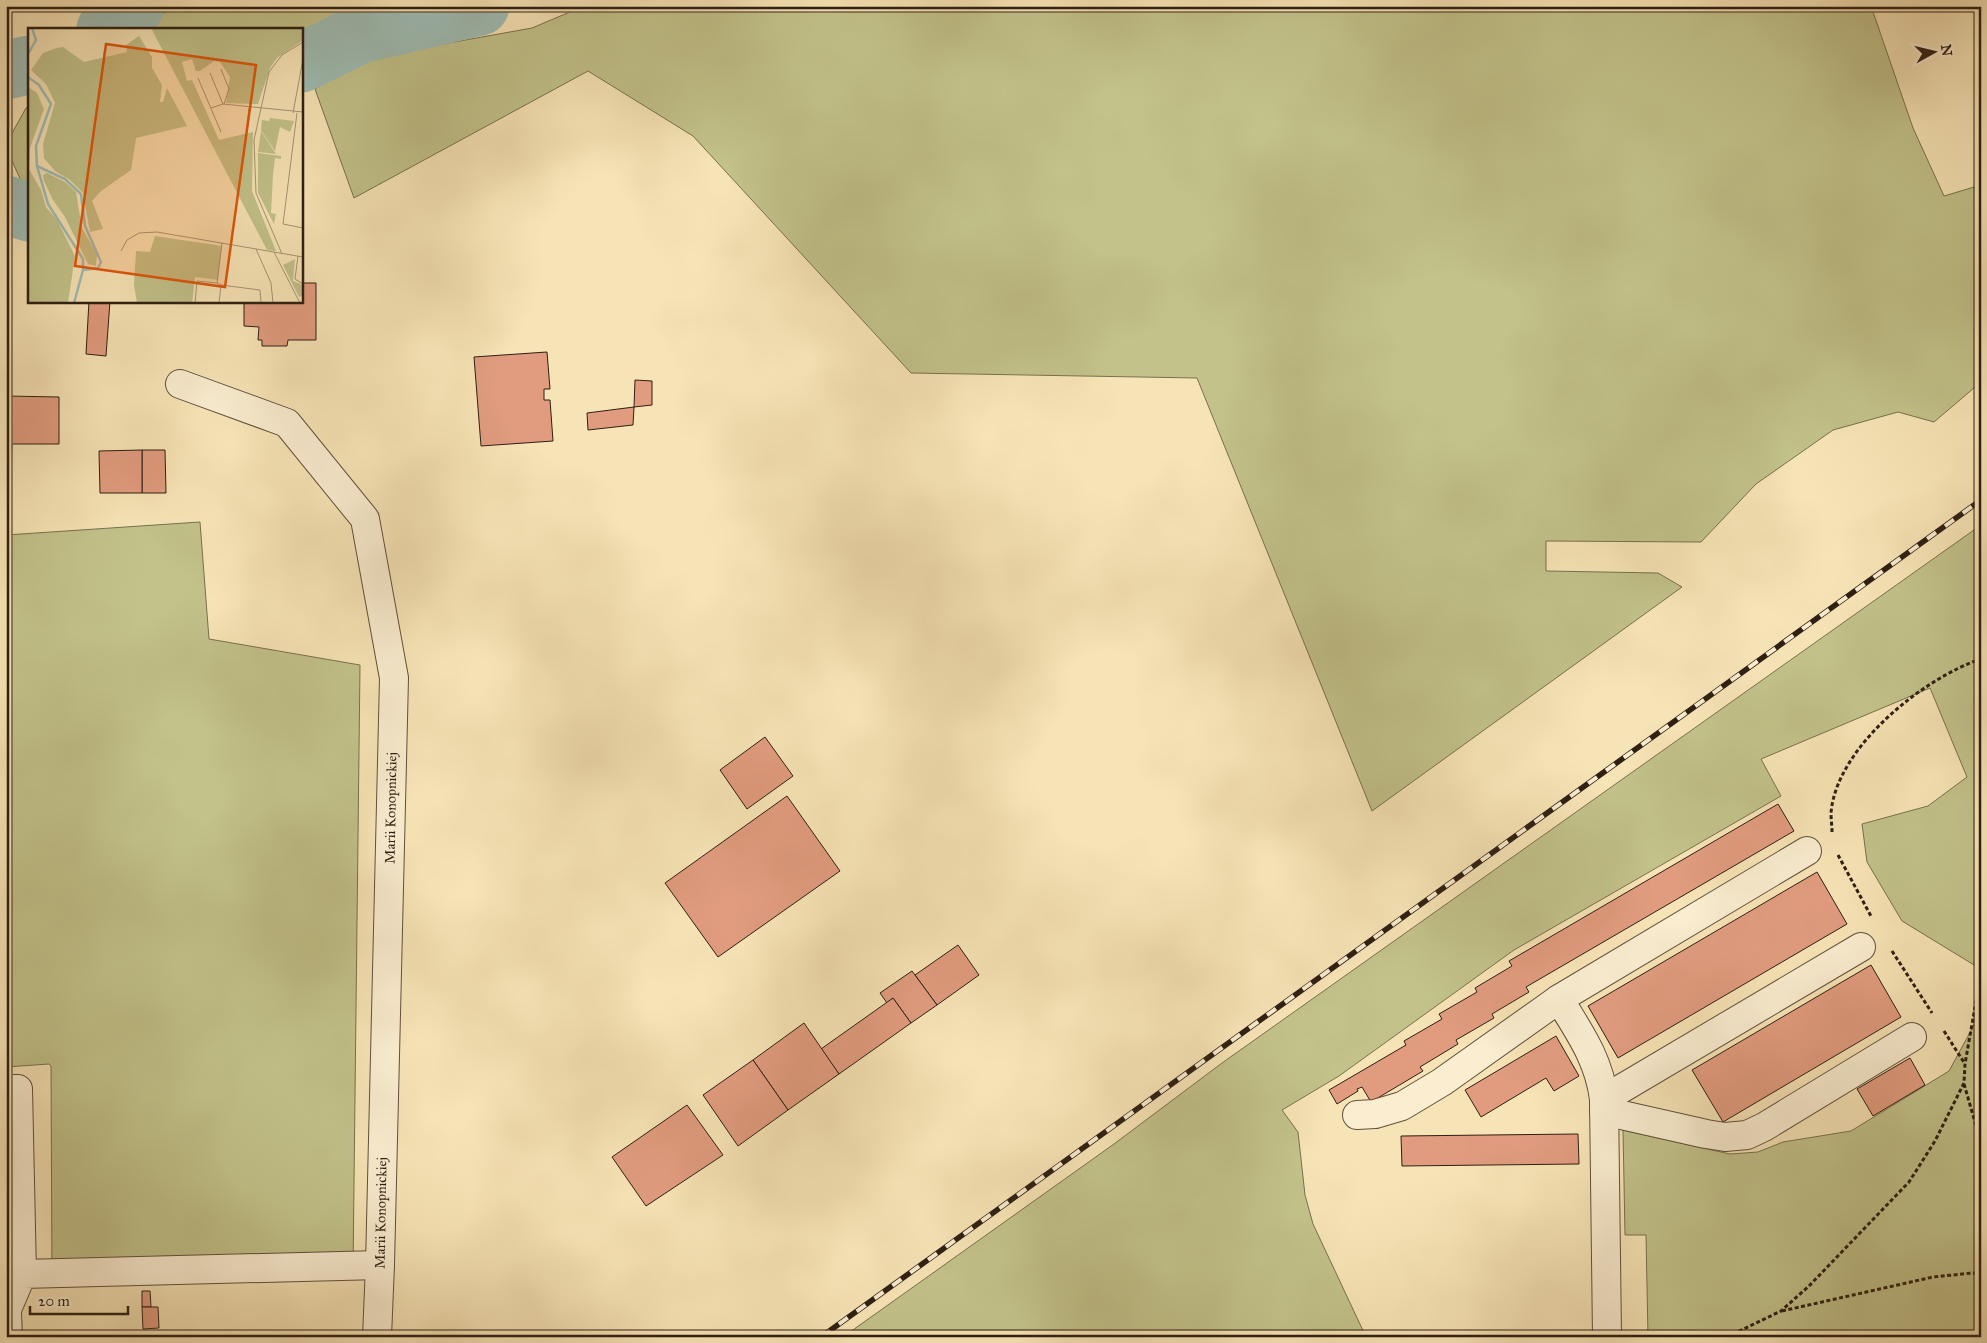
<svg xmlns="http://www.w3.org/2000/svg" width="1987" height="1343" viewBox="0 0 1987 1343" font-family="'IM FELL Great Primer',serif">
<rect width="100%" height="100%" fill="#f7e4b6"/>
<filter id="stains"><feTurbulence type="fractalNoise" baseFrequency=".004" numOctaves="4"/><feColorMatrix values="0 0 0 0 .2 0 0 0 0 .09 0 0 0 0 .02 0 0 0 .5 -.17"/></filter>
<radialGradient id="worn" r=".72"><stop offset=".6" stop-color="#630" stop-opacity="0"/><stop offset="1" stop-color="#630" stop-opacity=".3"/></radialGradient>
<g fill="#c2c28a" stroke="#78704e">
<polygon points="172,6 375,6 341,16 301,37 301,29 146,29"/>
<polygon points="584,6 1871,6 1913,128 1944,196 1981,185 1981,382 1934,422 1898,412 1833,430 1756,484 1701,542 1546,541 1546,571 1658,573 1682,587 1372,811 1197,378 911,373 693,136 588,71 354,198 315,89 360,59 532,28"/>
<polygon points="29,107 29,186 23,185 8,152 11,135 26,108"/>
<polygon points="200,522 209,639 360,665 353,1269 52,1277 51,1066 49,1064 6,1067 6,535"/>
<polygon points="1981,525 1981,1337 1648,1337 1646,1235 1625,1235 1623,1130 1730,1154 1758,1152 1783,1142 1851,1131 1949,1071 1974,1025 1979,968 1902,921 1867,862 1862,824 1928,806 1967,777 1930,688 1761,759 1781,796 1514,950 1339,1076 1282,1110 1298,1132 1305,1195 1313,1224 1366,1337 843,1337 1114,1144 1222,1063"/>
</g>
<g fill="none" stroke-linecap="round" stroke-linejoin="round">
<g stroke="#9fbdb5" stroke-width="59">
<polyline points="106,29 135,6"/>
<polyline points="301,63 360,34 480,6"/>
<polyline points="6,70 29,65"/>
<polyline points="6,205 29,212"/>
</g>
</g>
<g fill="#e19c7f" stroke="#2e1f13">
<polygon points="301,266 303,266 303,283 316,283 316,340 288,340 287,346 262,346 262,340 258,340 259,327 244,326 244,302 301,301"/>
<polygon points="89,301 110,301 106,356 86,354"/>
<polygon points="547,352 550,389 544,389 544,400 550,400 553,441 481,446 474,357"/>
<polygon points="635,380 652,381 652,405 634,407"/>
<polygon points="6,396 59,397 59,444 12,444 11,471 6,471"/>
<polygon points="634,407 633,425 588,430 587,413"/>
<polygon points="142,450 165,450 166,493 142,493"/>
<polygon points="142,450 142,493 100,493 99,451"/>
<polygon points="765,737 793,776 747,809 720,770"/>
<polygon points="787,796 840,871 718,957 665,883"/>
<polygon points="1778,804 1794,831 1526,987 1529,992 1492,1014 1494,1018 1456,1040 1458,1044 1420,1067 1423,1071 1371,1102 1362,1087 1357,1089 1358,1091 1337,1104 1329,1090 1406,1045 1404,1041 1442,1019 1439,1014 1477,992 1475,988 1512,966 1509,961"/>
<polygon points="1817,872 1847,924 1618,1058 1588,1006"/>
<polygon points="958,945 979,975 937,1005 915,975"/>
<polygon points="1871,965 1901,1017 1723,1122 1692,1070"/>
<polygon points="912,971 937,1005 911,1023 893,998 887,1003 880,993"/>
<polygon points="893,998 911,1023 839,1074 821,1049"/>
<polygon points="804,1023 839,1074 788,1110 753,1060"/>
<polygon points="1556,1036 1579,1076 1554,1091 1546,1078 1481,1117 1465,1090"/>
<polygon points="1910,1058 1925,1085 1873,1116 1857,1089"/>
<polygon points="753,1060 788,1110 738,1146 703,1095"/>
<polygon points="687,1105 723,1155 646,1206 612,1157"/>
<polygon points="1578,1134 1579,1164 1402,1166 1401,1136"/>
<polygon points="142,1291 150,1291 151,1307 142,1307"/>
<polygon points="142,1307 158,1307 159,1328 143,1329"/>
</g>
<g fill="none" stroke-linecap="round" stroke-linejoin="round">
<g stroke="#60503c" stroke-width="30">
<g id="minor">
<polyline points="180,384 287,423 365,519 394,678 380,1265 377,1337"/>
<path d="M 1559,999 C 1579,1032 1599,1059 1604,1099 L 1607,1337"/>
<polyline points="6,1089 18,1089 22,1274"/>
<polyline points="1604,1099 1861,947"/>
<polyline points="1604,1111 1706,1134 1725,1137 1747,1135 1764,1127 1912,1037"/>
<polyline points="1357,1115 1375,1114 1402,1106 1442,1082 1559,999 1807,851"/>
<polyline points="6,1312 22,1274 380,1265"/>
<polyline points="7,1312 8,1337"/>
</g>
</g>
<g stroke="#2e1f13" stroke-width="3" stroke-dasharray="4 2.5" stroke-linecap="butt">
<path d="M 1832,832 C 1832,826 1831,820 1831,813 C 1836,748 1923,678 1981,659"/>
<polyline points="1838,855 1872,918"/>
<polyline points="1892,951 1932,1013"/>
<polyline points="1944,1031 1965,1064"/>
<polyline points="1964,1084 1981,1143"/>
<polyline points="1782,1311 1933,1277 1972,1273 1981,1274"/>
<polyline points="1727,1337 1781,1311 1809,1286 1909,1182 1935,1141 1964,1083 1965,1064 1981,973"/>
</g>
<use href="#minor" stroke="#faedd0" stroke-width="28"/>
<g stroke="#2e1f13" stroke-width="5.5">
<polyline id="rail" points="821,1337 1981,500"/>
</g>
<use href="#rail" stroke="#faedd0" stroke-width="4" stroke-dasharray="11" stroke-linecap="butt"/>
</g>
<g text-anchor="middle" dominant-baseline="central" stroke-width="4" stroke-linejoin="round" paint-order="stroke">
<g font-size="14" fill="#2e1f13" stroke="#faedd0">
<text transform="translate(391 808) rotate(-89)">Marii Konopnickiej</text>
<text transform="translate(381 1213) rotate(-89)">Marii Konopnickiej</text>
</g>
</g>
<g transform="translate(28 28)">
<rect width="275" height="275" fill="#f7e4b6"/>
<path d="M 123,0 L 275,0 L 275,12 L 249,30 L 242,40 L 230,76 L 198,75 L 202,49 L 192,34 L 186,33 L 172,43 L 168,43 L 164,31 L 154,34 L 159,53 L 164,52 L 191,112 L 225,104 L 224,163 L 248,223 L 239,222 ZM 111,8 L 124,29 L 124,40 L 134,57 L 132,74 L 135,74 L 139,60 L 159,98 L 108,110 L 103,142 L 73,163 L 64,173 L 75,201 L 62,204 L 55,165 L 42,152 L 27,143 L 16,130 L 15,116 L 27,75 L 18,56 L 3,42 L 15,25 L 29,20 L 35,19 L 56,34 L 99,24 L 98,17 ZM 0,59 L 9,65 L 16,81 L 2,120 L 1,141 L 13,162 L 18,179 L 29,192 L 47,228 L 40,275 L 0,275 ZM 242,90 L 266,93 L 262,104 L 252,99 L 247,123 L 233,102 L 234,92 L 241,93 ZM 233,103 L 248,126 L 230,124 ZM 230,125 L 253,128 L 253,131 L 247,130 L 245,146 L 243,185 L 248,186 L 246,196 L 230,165 ZM 19,145 L 37,154 L 48,164 L 54,200 L 69,226 L 68,238 L 60,236 L 37,189 L 25,172 L 16,153 L 15,147 ZM 127,208 L 194,218 L 190,252 L 167,249 L 164,275 L 109,275 L 106,257 L 108,223 L 122,224 ZM 267,231 L 265,253 L 275,257 L 275,267 L 271,269 L 255,237 Z" fill="#c2c28a"/>
<path fill="none" stroke="#9fbdb5" stroke-width="2.5" d="M 0,26 L 8,12 L 4,0M 0,49 L 11,57 L 23,76 L 8,118 L 9,138 L 20,176 L 55,231 L 55,242 L 46,275M 9,138 L 37,151 L 53,166 L 57,198 L 73,234 L 70,240 L 55,242"/>
<path fill="none" stroke="#a79575" stroke-width="1" d="M 193,41 L 201,61 L 196,76M 182,45 L 195,76M 170,50 L 193,104M 183,80 L 195,76 L 275,84M 265,85 L 275,31M 219,99 L 221,80M 255,196 L 269,85M 255,196 L 275,200M 228,221 L 243,255 L 245,275M 93,223 L 99,212 L 111,205 L 129,204 L 275,229M 246,224 L 272,275M 254,226 L 228,165 L 226,112 L 241,44 L 254,27 L 275,14M 270,228 L 267,251 L 275,256M 193,257 L 232,262 L 233,275M 167,275 L 169,253 L 189,255M 191,275 L 193,257 L 189,255 L 194,215"/>
<path fill="#df560c" fill-opacity="0.15" stroke="#df560c" stroke-width="2.5" d="M 78,16 L 228,37 L 197,259 L 47,238 Z"/>
<rect width="275" height="275" fill="none" stroke="#2e1f13" stroke-width="2.5"/>
</g>
<rect width="1987" height="1343" fill="none" stroke="#f7e4b6" stroke-width="25"/>
<rect x="8" y="8" width="1972" height="1328" fill="none" stroke="#2e1f13" stroke-width="2.5"/>
<rect x="12" y="12" width="1962" height="1318" fill="none" stroke="#2e1f13"/>
<g transform="translate(1934 52) rotate(82)" stroke="#faedd0" stroke-width="4" paint-order="stroke">
<path d="M0-4L9 19L0 12L-9 19Z" fill="#2e1f13"/>
<text y="-8" font-size="14" font-weight="bold" text-anchor="middle" fill="#2e1f13">N</text>
</g>
<path d="M30 1306v8h98v-8" fill="none" stroke="#2e1f13" stroke-width="2.5"/>
<text x="38" y="1306" font-size="15" fill="#2e1f13" stroke="#faedd0" stroke-width="4" paint-order="stroke">20 m</text>
<rect width="100%" height="100%" filter="url(#stains)"/>
<rect width="100%" height="100%" fill="url(#worn)"/>
</svg>
